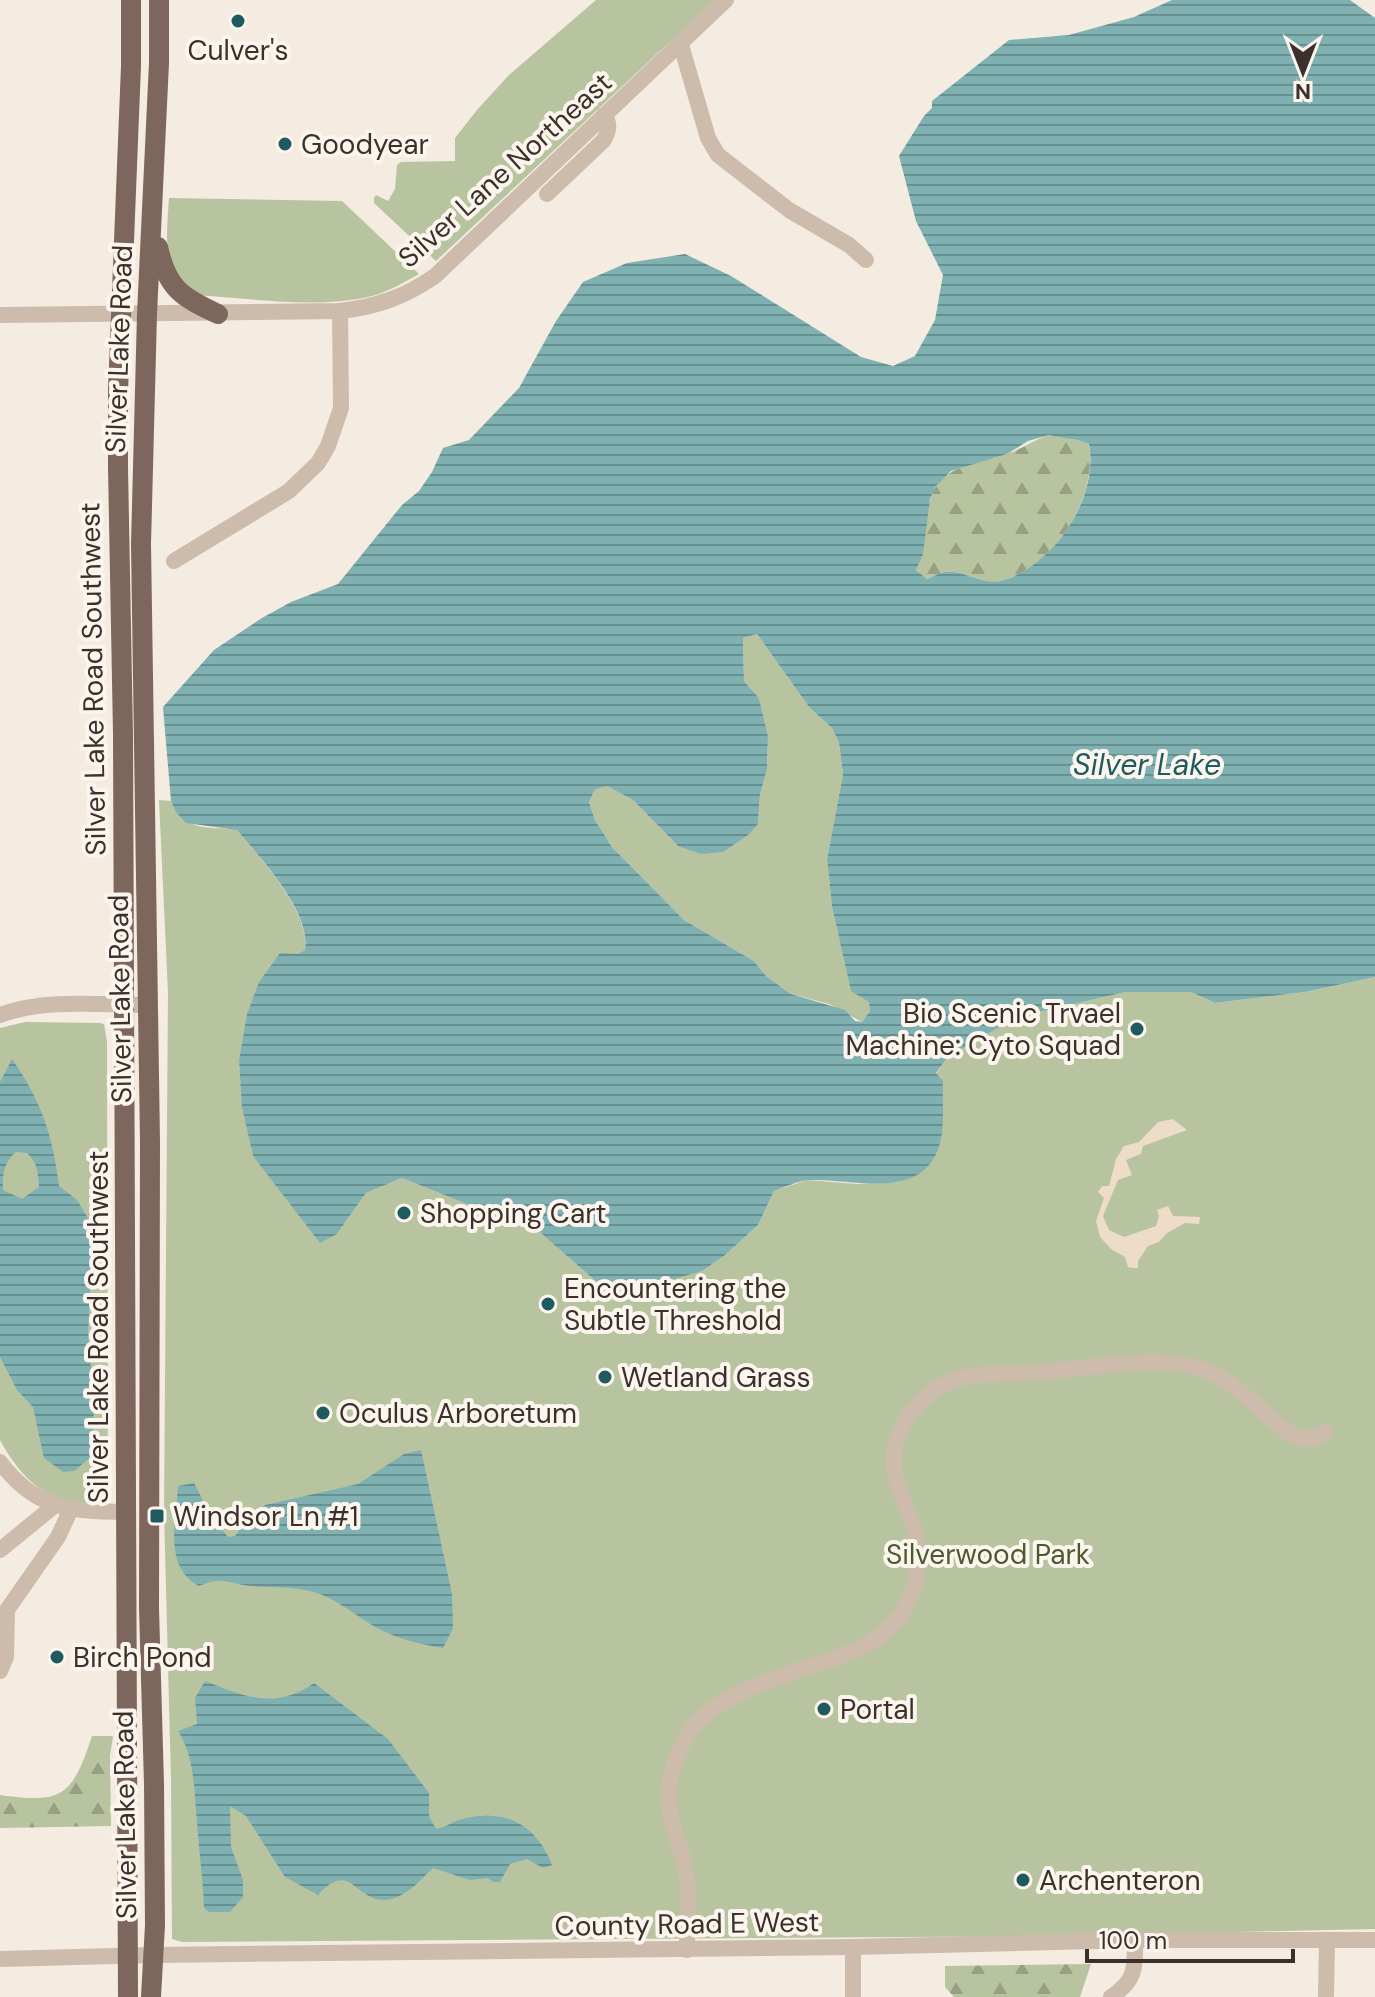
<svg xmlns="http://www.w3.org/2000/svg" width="1375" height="1997" viewBox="0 0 1375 1997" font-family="'DM Sans',sans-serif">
<defs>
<pattern id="forest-firs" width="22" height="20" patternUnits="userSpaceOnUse" patternTransform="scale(2)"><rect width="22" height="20" fill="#b8c4a0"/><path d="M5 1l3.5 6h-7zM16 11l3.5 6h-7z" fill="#97a083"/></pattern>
<pattern id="water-rules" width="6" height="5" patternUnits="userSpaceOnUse" patternTransform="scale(2)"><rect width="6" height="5" fill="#7fb0b2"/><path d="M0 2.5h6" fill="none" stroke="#699091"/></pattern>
</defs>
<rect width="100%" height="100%" fill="#f4ebe1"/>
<g fill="url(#forest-firs)">
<path d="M 1049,435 C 1063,439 1076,438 1089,444 C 1098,497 1056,564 1004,580 C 985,587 960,568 944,572 C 939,573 932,577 927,579 L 916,570 C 927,547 923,521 931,497 C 943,463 981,464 1009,453 C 1024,448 1033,440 1049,435 Z"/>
<path d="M 92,1736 L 113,1736 L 110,1756 L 111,1826 L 0,1828 L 0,1795 C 63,1804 72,1796 92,1736 Z"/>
<polygon points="1091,1964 1080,1997 954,1997 945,1987 945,1966"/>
</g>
<g fill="#b8c4a0">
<polygon points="596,0 718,0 660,51 436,261 374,203 374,198 376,195 388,201 395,189 397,165 401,162 455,161 455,138 477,110 509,75"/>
<path d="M 169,198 L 342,201 L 419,274 C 403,283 386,293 368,297 C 313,309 250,298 194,295 C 160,276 167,232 169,198 Z"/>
<polygon points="757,634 809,707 832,728 839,743 843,774 827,859 832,907 851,990 869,1001 870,1011 862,1022 829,1004 791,994 766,976 754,961 684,920 612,847 595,820 589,802 595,788 606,785 633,800 678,846 758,824 760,795 767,769 768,736 759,698 744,681 743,638"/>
<path d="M 159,800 L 171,801 C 185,832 207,827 236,829 C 260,858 310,911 305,950 L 297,954 L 239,1062 L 243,1107 L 253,1156 L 337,1234 L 366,1193 L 402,1178 L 489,1213 L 511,1207 L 600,1285 L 702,1271 L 724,1256 L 758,1225 L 774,1191 L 807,1180 L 857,1184 L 899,1182 L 936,1074 L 948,1057 L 1017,1017 L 1126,992 L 1191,992 L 1215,1003 L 1305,992 L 1375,977 L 1375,1929 L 1039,1936 L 182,1942 L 172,1939 L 171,1780 L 164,1511 L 168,993 Z"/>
<path d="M 25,1022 L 100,1023 L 104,1024 L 107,1042 L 108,1503 C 54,1508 25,1486 0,1440 L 0,1028 Z"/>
</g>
<polygon fill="#ecdcc8" points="1173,1119 1187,1130 1143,1146 1141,1154 1126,1160 1132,1175 1118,1180 1103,1216 1109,1230 1124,1237 1156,1226 1159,1216 1157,1210 1168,1206 1173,1216 1200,1217 1199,1224 1185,1223 1167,1233 1159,1242 1148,1246 1138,1261 1138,1268 1133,1268 1128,1267 1125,1257 1111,1249 1100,1237 1096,1221 1104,1198 1098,1192 1102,1186 1109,1186 1116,1159 1124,1146 1139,1142 1158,1122"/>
<g fill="url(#water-rules)" fill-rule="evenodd">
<path d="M 1172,0 L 1350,0 L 1375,18 L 1375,977 L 1305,992 L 1215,1003 L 1191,992 L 1126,992 L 1017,1017 L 948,1057 L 936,1073 L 943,1081 C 942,1100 945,1124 940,1143 C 924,1203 853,1178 809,1180 C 798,1181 785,1187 774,1191 L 758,1225 L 724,1256 L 702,1271 L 674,1279 L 600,1285 L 511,1207 L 489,1213 L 402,1178 L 366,1193 L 337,1234 L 320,1243 L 253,1156 L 242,1107 L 239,1061 L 247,1014 L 259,982 L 280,953 L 297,954 L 305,950 C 311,911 260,858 237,830 L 186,823 L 176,812 L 171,801 L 163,707 L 214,650 L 262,618 L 291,602 L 338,584 L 402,505 L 419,491 L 432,472 L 443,448 L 469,440 L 519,388 L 556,321 L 583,282 L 627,263 L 685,254 L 731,276 L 861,357 L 893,366 L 915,356 L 935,320 L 943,275 L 916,221 L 899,156 L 924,116 L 932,108 L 932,101 L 1009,40 L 1069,35 L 1134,17 ZM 1049,435 C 1063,439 1076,438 1089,444 C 1099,497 1055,564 1004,580 C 985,587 960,568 944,572 C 939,573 932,577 927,579 L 916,570 L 923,554 L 930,499 L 936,486 L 951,471 L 1007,454 L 1028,441 ZM 757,634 L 809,707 L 832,728 L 839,743 L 843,774 L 827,859 L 832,907 L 851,991 L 869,1002 L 870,1011 L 862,1022 L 855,1021 L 845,1010 L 791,994 L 766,976 L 754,961 L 684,920 L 612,847 L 595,820 L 589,802 L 595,789 L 607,786 L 633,800 L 678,846 L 701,854 L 723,852 L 748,835 L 758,824 L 760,795 L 767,769 L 768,736 L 759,698 L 744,681 L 743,638 Z"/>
<path d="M 12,1059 C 41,1100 53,1136 59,1186 L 77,1200 L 91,1223 L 92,1260 L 88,1334 L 94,1402 L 92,1456 L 74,1471 L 63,1472 L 44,1458 L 33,1407 L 17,1390 L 0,1357 L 0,1082 ZM 16,1152 L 27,1153 C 38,1163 38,1173 39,1187 L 22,1199 L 3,1190 C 2,1175 4,1162 16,1152 Z"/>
<path d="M 421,1450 L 452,1594 L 453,1628 L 443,1648 C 417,1644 390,1637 367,1622 C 350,1611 334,1598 314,1592 C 294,1586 272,1588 252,1586 C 228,1584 223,1575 199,1586 C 163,1567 176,1520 178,1486 L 194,1483 L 211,1516 L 228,1537 L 235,1536 L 247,1518 L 265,1505 L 358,1484 L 404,1454 Z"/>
<path d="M 205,1681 C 245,1697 276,1710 314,1683 L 388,1739 L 429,1793 L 429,1816 L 436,1829 C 446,1827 456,1820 466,1818 C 508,1809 537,1826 552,1865 L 543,1868 L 527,1859 L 510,1864 L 500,1882 L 493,1882 L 488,1878 L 470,1880 L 433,1868 C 420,1880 405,1899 385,1900 C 354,1900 350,1859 318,1895 L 285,1877 L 246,1816 L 230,1806 L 231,1847 L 243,1880 L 243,1897 L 230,1912 L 209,1912 L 204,1908 C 203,1879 199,1851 197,1821 C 194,1791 195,1757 178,1731 L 197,1724 L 195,1698 Z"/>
</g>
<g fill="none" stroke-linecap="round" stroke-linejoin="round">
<g stroke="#cdbbac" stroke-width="16">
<polyline points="681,45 708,138 718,155 789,210 849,245 866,260"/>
<path d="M 547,194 L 603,141 C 609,132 611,124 604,115"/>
<path d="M 0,315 L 340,311 C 376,307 405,297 435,276 L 726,0"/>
<polyline points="174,561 289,491 318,463 328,446 341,408 340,311"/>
<path d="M 0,1015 C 46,998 100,1005 148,1005"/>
<path d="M 0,1462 C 36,1510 70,1511 126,1512"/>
<polyline points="0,1550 54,1506"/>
<polyline points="0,1671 6,1657 7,1610 58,1537 71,1509"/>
<polyline points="853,1947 853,1997"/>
<path d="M 687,1950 C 687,1925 690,1897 686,1871 C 681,1843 666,1819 669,1789 C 679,1700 755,1686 826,1661 C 855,1652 884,1640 901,1614 C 919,1587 923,1552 912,1522 C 903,1497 889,1473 895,1446 C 901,1420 922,1393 947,1383 C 976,1371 1012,1374 1043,1372 C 1087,1368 1158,1355 1199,1368 C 1239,1380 1262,1417 1297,1438 L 1312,1439 L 1325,1432"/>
<polyline points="0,1959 153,1955 853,1947 1135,1940 1375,1940"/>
<path d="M 1111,1997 C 1136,1980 1135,1969 1135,1940"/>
<polyline points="1326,1997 1327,1941"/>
</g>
<g stroke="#7d675c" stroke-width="20">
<path d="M 158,247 C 167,288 181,297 218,314"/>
<polyline points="128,1997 123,734 118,467 118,391 131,66 131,0"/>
<polyline points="151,1997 155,1925 154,1784 149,1608 150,1142 141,544 147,314 159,63 159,0"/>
</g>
</g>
<g fill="#1f5a5e" stroke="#fbf5ee" stroke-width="3">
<circle cx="238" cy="21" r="8"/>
<circle cx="285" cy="144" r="8"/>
<circle cx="1137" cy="1029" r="8"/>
<circle cx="404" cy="1213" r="8"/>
<circle cx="548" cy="1304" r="8"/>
<circle cx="605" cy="1377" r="8"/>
<circle cx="323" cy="1413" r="8"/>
<rect x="149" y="1508" width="16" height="16" rx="4"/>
<circle cx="57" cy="1657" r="8"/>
<circle cx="824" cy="1709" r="8"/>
<circle cx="1023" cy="1880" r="8"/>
</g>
<g text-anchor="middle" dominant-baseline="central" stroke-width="8" stroke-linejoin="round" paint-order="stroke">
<g font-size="28" fill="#3b302b" stroke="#fbf5ee" text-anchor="start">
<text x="238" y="50" text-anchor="middle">Culver's</text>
<text x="301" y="144">Goodyear</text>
<text x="1121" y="1013" text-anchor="end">Bio Scenic Trvael<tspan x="1121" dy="32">Machine: Cyto Squad</tspan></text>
<text x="420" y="1213">Shopping Cart</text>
<text x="564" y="1288">Encountering the<tspan x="564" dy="32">Subtle Threshold</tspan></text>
<text x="621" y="1377">Wetland Grass</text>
<text x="339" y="1413">Oculus Arboretum</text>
<text x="173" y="1516">Windsor Ln #1</text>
<text x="73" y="1657">Birch Pond</text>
<text x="840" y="1709">Portal</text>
<text x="1039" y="1880">Archenteron</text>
</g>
<g font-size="28" fill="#3b302b" stroke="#fbf5ee">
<text transform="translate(505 170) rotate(-42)">Silver Lane Northeast</text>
<text transform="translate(119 349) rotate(-88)">Silver Lake Road</text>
<text transform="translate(93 679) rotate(-91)">Silver Lake Road Southwest</text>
<text transform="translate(120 999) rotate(-91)">Silver Lake Road</text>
<text transform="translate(98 1327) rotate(-90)">Silver Lake Road Southwest</text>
<text transform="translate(125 1815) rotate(-91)">Silver Lake Road</text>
<text transform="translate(687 1924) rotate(-1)">County Road E West</text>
</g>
<g font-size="28" fill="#4a5a2e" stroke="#fbf5ee">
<text x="988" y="1554">Silverwood Park</text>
</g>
<g font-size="30" font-style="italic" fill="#1f5a5e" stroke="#fbf5ee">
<text x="1147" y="764">Silver Lake</text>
</g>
</g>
<g transform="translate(1303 72) rotate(180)" stroke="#fbf5ee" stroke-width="6" paint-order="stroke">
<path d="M0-6L14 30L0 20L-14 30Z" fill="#3b302b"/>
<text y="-12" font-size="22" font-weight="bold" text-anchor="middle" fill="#3b302b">N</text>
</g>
<path d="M1087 1949v12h206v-12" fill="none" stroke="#3b302b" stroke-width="4"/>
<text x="1099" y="1949" font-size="24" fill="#3b302b" stroke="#fbf5ee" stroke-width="6" paint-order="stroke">100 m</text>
</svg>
